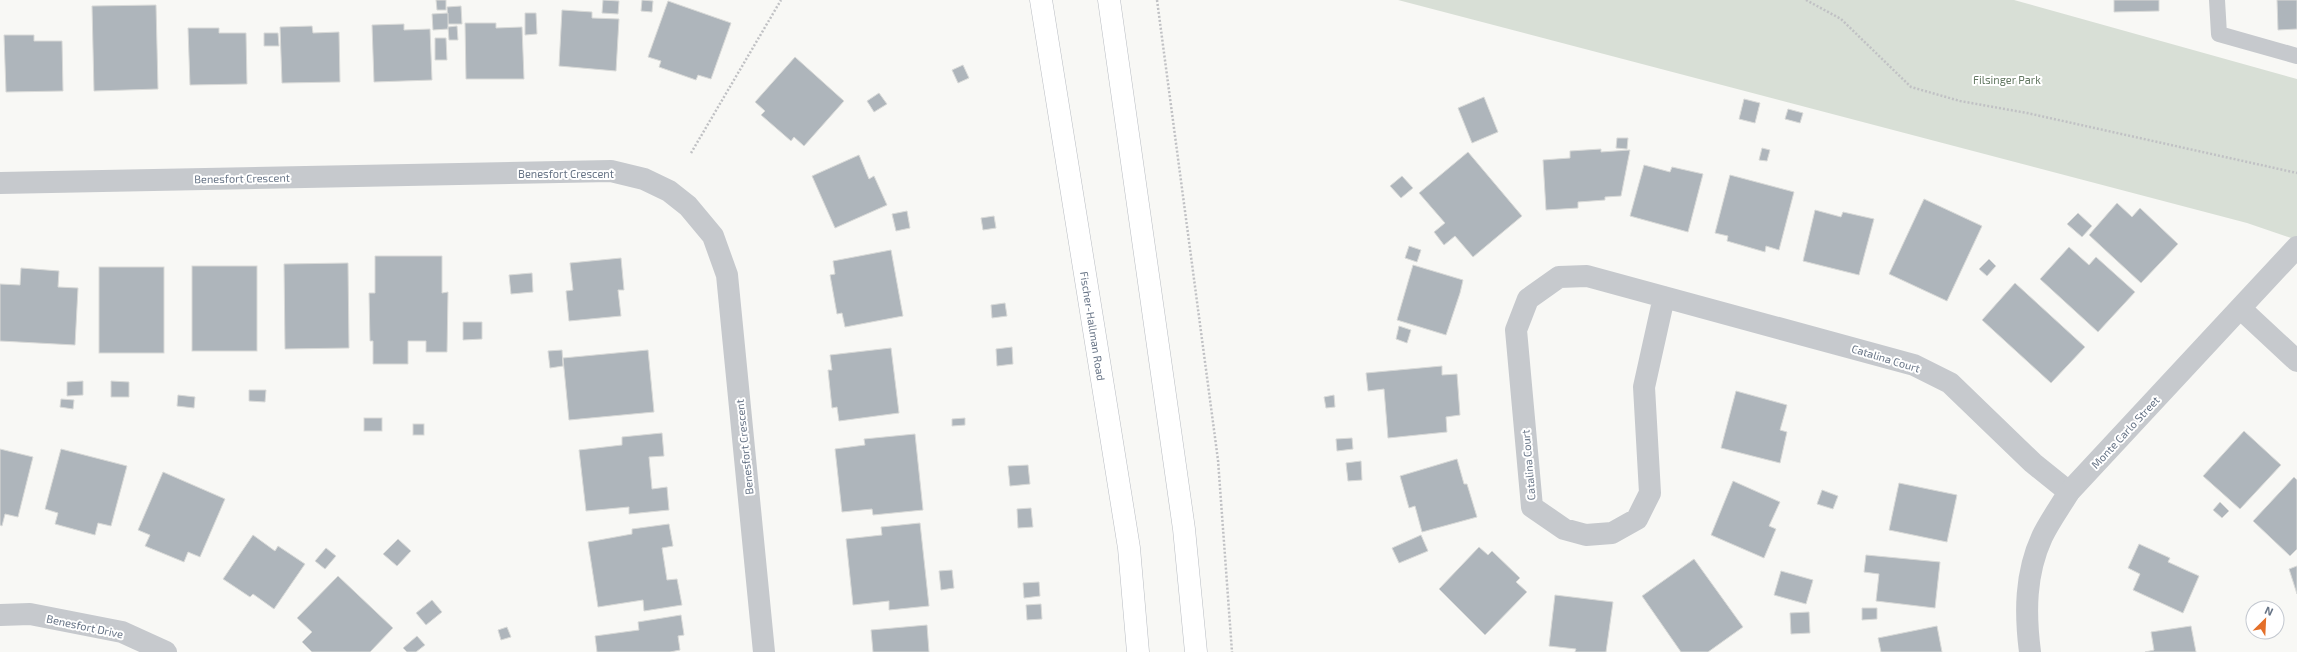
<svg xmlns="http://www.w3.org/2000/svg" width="2297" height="652" viewBox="0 0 2297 652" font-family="'Exo 2',sans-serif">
<rect width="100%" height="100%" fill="#f8f8f5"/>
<polygon fill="#d8dfd6" points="1398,0 2014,0 2297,79 2297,240 2247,223"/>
<g fill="#aeb5bb" stroke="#d9dad8">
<polygon points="436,0 446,0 446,10 437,10"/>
<polygon points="603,0 619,1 618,14 602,13"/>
<polygon points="642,0 653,1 652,12 641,11"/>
<polygon points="2114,0 2159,0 2159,11 2114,12"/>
<polygon points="2277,0 2297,0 2297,29 2278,30"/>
<polygon points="668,1 731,23 711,79 698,75 696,80 659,67 661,61 648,57"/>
<polygon points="156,5 158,89 94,91 92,6"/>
<polygon points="461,6 462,24 448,24 447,7"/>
<polygon points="562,10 592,12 592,18 619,19 616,71 559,66"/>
<polygon points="448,13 448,29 433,30 432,14"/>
<polygon points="525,13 536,13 537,34 525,35"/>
<polygon points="465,23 496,23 496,28 522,27 524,79 466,79"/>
<polygon points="404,24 404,30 430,29 432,80 374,82 372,25"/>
<polygon points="312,26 313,33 339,32 340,82 282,83 280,27"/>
<polygon points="457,26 458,40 449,40 448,27"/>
<polygon points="188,28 219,28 219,33 246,33 247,84 190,85"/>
<polygon points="264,33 278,33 279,46 264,46"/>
<polygon points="4,35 34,35 34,41 62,41 63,91 6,92"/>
<polygon points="435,38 446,38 447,60 435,60"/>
<polygon points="795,57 844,101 804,146 794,137 791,141 761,115 765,111 755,102"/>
<polygon points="963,65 969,78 958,83 952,70"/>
<polygon points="879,93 887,104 874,112 867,101"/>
<polygon points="1484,97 1498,132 1472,143 1458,108"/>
<polygon points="1744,99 1760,103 1755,123 1739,119"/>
<polygon points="1788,109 1803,113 1800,123 1785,119"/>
<polygon points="1617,138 1628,138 1627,149 1616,148"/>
<polygon points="1762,148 1770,150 1767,161 1759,160"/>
<polygon points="1601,149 1601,152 1630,150 1621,196 1605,197 1605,200 1578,202 1578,208 1546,210 1543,160 1570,158 1570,151"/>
<polygon points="1468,152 1522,216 1473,257 1455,236 1444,245 1434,232 1445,223 1419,193"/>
<polygon points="859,155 869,179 874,176 887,205 835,228 812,176"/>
<polygon points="1644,165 1670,172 1672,167 1703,174 1688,232 1630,216"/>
<polygon points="1730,175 1794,192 1779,250 1766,246 1765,252 1727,241 1728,236 1715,233"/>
<polygon points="1402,176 1413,188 1401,198 1390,186"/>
<polygon points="1924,199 1982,226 1947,301 1889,274"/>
<polygon points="2117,203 2132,217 2140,208 2178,244 2141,283 2089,235"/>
<polygon points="1815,210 1841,217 1843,212 1874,219 1859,275 1803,261"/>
<polygon points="907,211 910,228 896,231 892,214"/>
<polygon points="2078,213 2092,226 2082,237 2067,224"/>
<polygon points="994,216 996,228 983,230 981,218"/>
<polygon points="1409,246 1421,250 1417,262 1405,258"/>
<polygon points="2069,247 2089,265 2096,257 2135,292 2098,332 2040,279"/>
<polygon points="891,250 903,316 845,327 842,313 837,314 830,275 835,274 833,261"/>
<polygon points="375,256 442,256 442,293 448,292 447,352 426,352 426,341 408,341 408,364 373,364 373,341 370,341 369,293 375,293"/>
<polygon points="621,258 624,290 618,290 621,316 569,321 566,291 573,290 570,263"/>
<polygon points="1989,259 1996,266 1987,276 1979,269"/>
<polygon points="348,263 349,348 285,349 284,264"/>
<polygon points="1413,265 1463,280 1460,293 1446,335 1397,320"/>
<rect x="192" y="266" width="65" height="85"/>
<rect x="99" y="267" width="65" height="86"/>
<polygon points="21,268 59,271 58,287 78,288 75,345 0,341 0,284 20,285"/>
<polygon points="532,273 533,292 511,294 509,275"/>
<polygon points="2015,283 2085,347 2051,383 1982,320"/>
<polygon points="1005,303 1007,316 992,318 991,305"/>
<polygon points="463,322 482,322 482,339 463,340"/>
<polygon points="1399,326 1411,330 1407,343 1396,339"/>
<polygon points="1012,347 1013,364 997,366 996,349"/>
<polygon points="891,348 899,413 839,421 837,407 832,408 828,370 832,370 830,355"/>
<polygon points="562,350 563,366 550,368 548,351"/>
<polygon points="648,350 654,412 569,420 563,358"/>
<polygon points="1442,366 1442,375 1457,374 1460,415 1446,417 1447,432 1388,438 1384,389 1368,391 1366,373"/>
<polygon points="83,381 83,395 67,396 67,382"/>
<polygon points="111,381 129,382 129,397 111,397"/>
<polygon points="249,390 266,390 265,402 249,401"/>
<polygon points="1736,391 1787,405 1780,430 1787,432 1780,463 1721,448"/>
<polygon points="178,395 195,397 194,408 177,406"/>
<polygon points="1334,395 1335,407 1326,408 1324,397"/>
<polygon points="61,399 74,400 73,409 60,407"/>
<rect x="364" y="418" width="18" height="13"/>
<polygon points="965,418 965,425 952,426 952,419"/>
<rect x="413" y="424" width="11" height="11"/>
<polygon points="2244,431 2281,465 2240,509 2203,476"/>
<polygon points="662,433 664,456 649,457 652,489 667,487 669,510 629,514 629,507 586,511 579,450 622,445 622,437"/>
<polygon points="915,434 923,510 873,515 872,509 842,512 835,449 865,445 864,439"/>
<polygon points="1352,438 1353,449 1337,451 1336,439"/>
<polygon points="0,449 33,457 18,517 5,514 2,526 0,525"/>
<polygon points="61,449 127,466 111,526 98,523 95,535 55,524 58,513 45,509"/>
<polygon points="1457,459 1464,484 1467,484 1477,517 1422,532 1415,506 1409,508 1400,476"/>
<polygon points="1361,461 1362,480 1348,481 1346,463"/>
<polygon points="1028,465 1030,484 1010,486 1008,466"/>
<polygon points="163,472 225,499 200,557 188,552 184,562 145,546 150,535 138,530"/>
<polygon points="2294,477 2297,480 2297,549 2290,556 2253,521"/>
<polygon points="1733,481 1780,502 1769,526 1776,529 1764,558 1711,535"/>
<polygon points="1899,483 1957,495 1947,542 1889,530"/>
<polygon points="1822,490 1838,496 1833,509 1817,504"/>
<polygon points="2220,502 2229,511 2222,518 2213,510"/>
<polygon points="1031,508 1033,527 1018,528 1017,509"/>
<polygon points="920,523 929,606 889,610 889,601 853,605 846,539 882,535 881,527"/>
<polygon points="669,524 673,546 662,548 667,580 677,579 682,605 644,611 643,600 598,607 588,542 632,534 632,529"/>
<polygon points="253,535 275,551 278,546 305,564 274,609 253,594 250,597 223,579"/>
<polygon points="1421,535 1428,551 1399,563 1392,548"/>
<polygon points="398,539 411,551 397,566 383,554"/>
<polygon points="2139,544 2170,558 2168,562 2199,576 2183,613 2133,590 2140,574 2128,568"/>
<polygon points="1479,547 1488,555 1492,551 1520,578 1516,582 1527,592 1485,635 1439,589"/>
<polygon points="326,548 336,556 325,569 315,561"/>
<polygon points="1866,555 1940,562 1935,608 1876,601 1879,574 1864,572"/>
<polygon points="1694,559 1743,627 1708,652 1681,652 1642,596"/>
<polygon points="2297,566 2297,594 2289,569"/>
<polygon points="952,570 954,588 941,590 939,571"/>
<polygon points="1781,571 1813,580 1806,604 1774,595"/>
<polygon points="338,576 393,628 370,652 312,652 302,642 312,632 297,618"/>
<polygon points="1039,582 1040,596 1024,598 1023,583"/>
<polygon points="1555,595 1613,602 1606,652 1575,652 1576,649 1549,646"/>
<polygon points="432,600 442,612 426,625 416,613"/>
<polygon points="1041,604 1042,619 1027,620 1026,605"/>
<polygon points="1862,608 1877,608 1877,619 1862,620"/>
<polygon points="1809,612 1810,633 1791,634 1790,613"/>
<polygon points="681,615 684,635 678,636 680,650 670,652 597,652 595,636 639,630 638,622"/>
<polygon points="927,625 929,652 873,652 871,630"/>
<polygon points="1937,626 1942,652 1881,652 1878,638"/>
<polygon points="2191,626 2196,652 2145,652 2154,650 2151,632"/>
<polygon points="507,627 511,637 501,640 498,630"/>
<polygon points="417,636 425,645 416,652 407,652 403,648"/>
</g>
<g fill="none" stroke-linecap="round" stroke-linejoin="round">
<g stroke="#b8bcc2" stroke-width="23">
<g id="secondary">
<polyline points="1041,0 1129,548 1138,652"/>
<polyline points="1109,0 1184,529 1196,652"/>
</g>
</g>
<g stroke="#c0c1c4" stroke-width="2.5" stroke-dasharray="2 2" stroke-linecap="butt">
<polyline points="1157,0 1218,460 1232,652"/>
<polyline points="1806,0 1841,19 1911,87 1960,101 2027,113 2297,173"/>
<polyline points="691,153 781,0"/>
</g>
<polyline stroke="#c6c9cd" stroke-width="16" points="2217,0 2219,34 2297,56"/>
<g stroke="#c6c9cd" stroke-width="22">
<polyline points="0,183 611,171 644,179 669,191 688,206 713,236 727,275 764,652"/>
<polyline points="1664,297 1644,387 1650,493 1637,519 1612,533 1586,535 1564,529 1532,507 1516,330 1528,299 1559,277 1587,276 1914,365 1950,383 2033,463 2069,492"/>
<polyline points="2241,309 2297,361"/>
<polyline points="0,615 30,614 122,632 166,652"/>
<path d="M 2030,652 C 2025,613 2025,574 2042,537 C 2049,522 2060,507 2069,492 L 2297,247"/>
</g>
<use href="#secondary" stroke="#fff" stroke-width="22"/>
</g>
<g text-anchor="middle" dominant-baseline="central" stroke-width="4" stroke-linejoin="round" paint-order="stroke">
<g font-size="11" fill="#637862" stroke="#fff">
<text x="2007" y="79">Filsinger Park</text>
</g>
<g font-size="11" fill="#677486" stroke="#fff">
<text x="566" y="173">Benesfort Crescent</text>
<text transform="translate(242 178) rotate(-1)">Benesfort Crescent</text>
<text transform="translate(1093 326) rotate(81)">Fischer-Hallman Road</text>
<text transform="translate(1886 358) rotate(17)">Catalina Court</text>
<text transform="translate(2125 432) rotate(-47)">Monte Carlo Street</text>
<text transform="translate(744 447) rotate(-96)">Benesfort Crescent</text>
<text transform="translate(1528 465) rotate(-95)">Catalina Court</text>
<text transform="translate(85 626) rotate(12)">Benesfort Drive</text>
</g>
</g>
<g transform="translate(2265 620) rotate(24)"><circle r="19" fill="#ffffff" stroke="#c2c7cf"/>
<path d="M0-3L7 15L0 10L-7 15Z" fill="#e46f29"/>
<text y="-6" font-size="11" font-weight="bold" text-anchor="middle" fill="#677486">N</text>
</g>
</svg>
